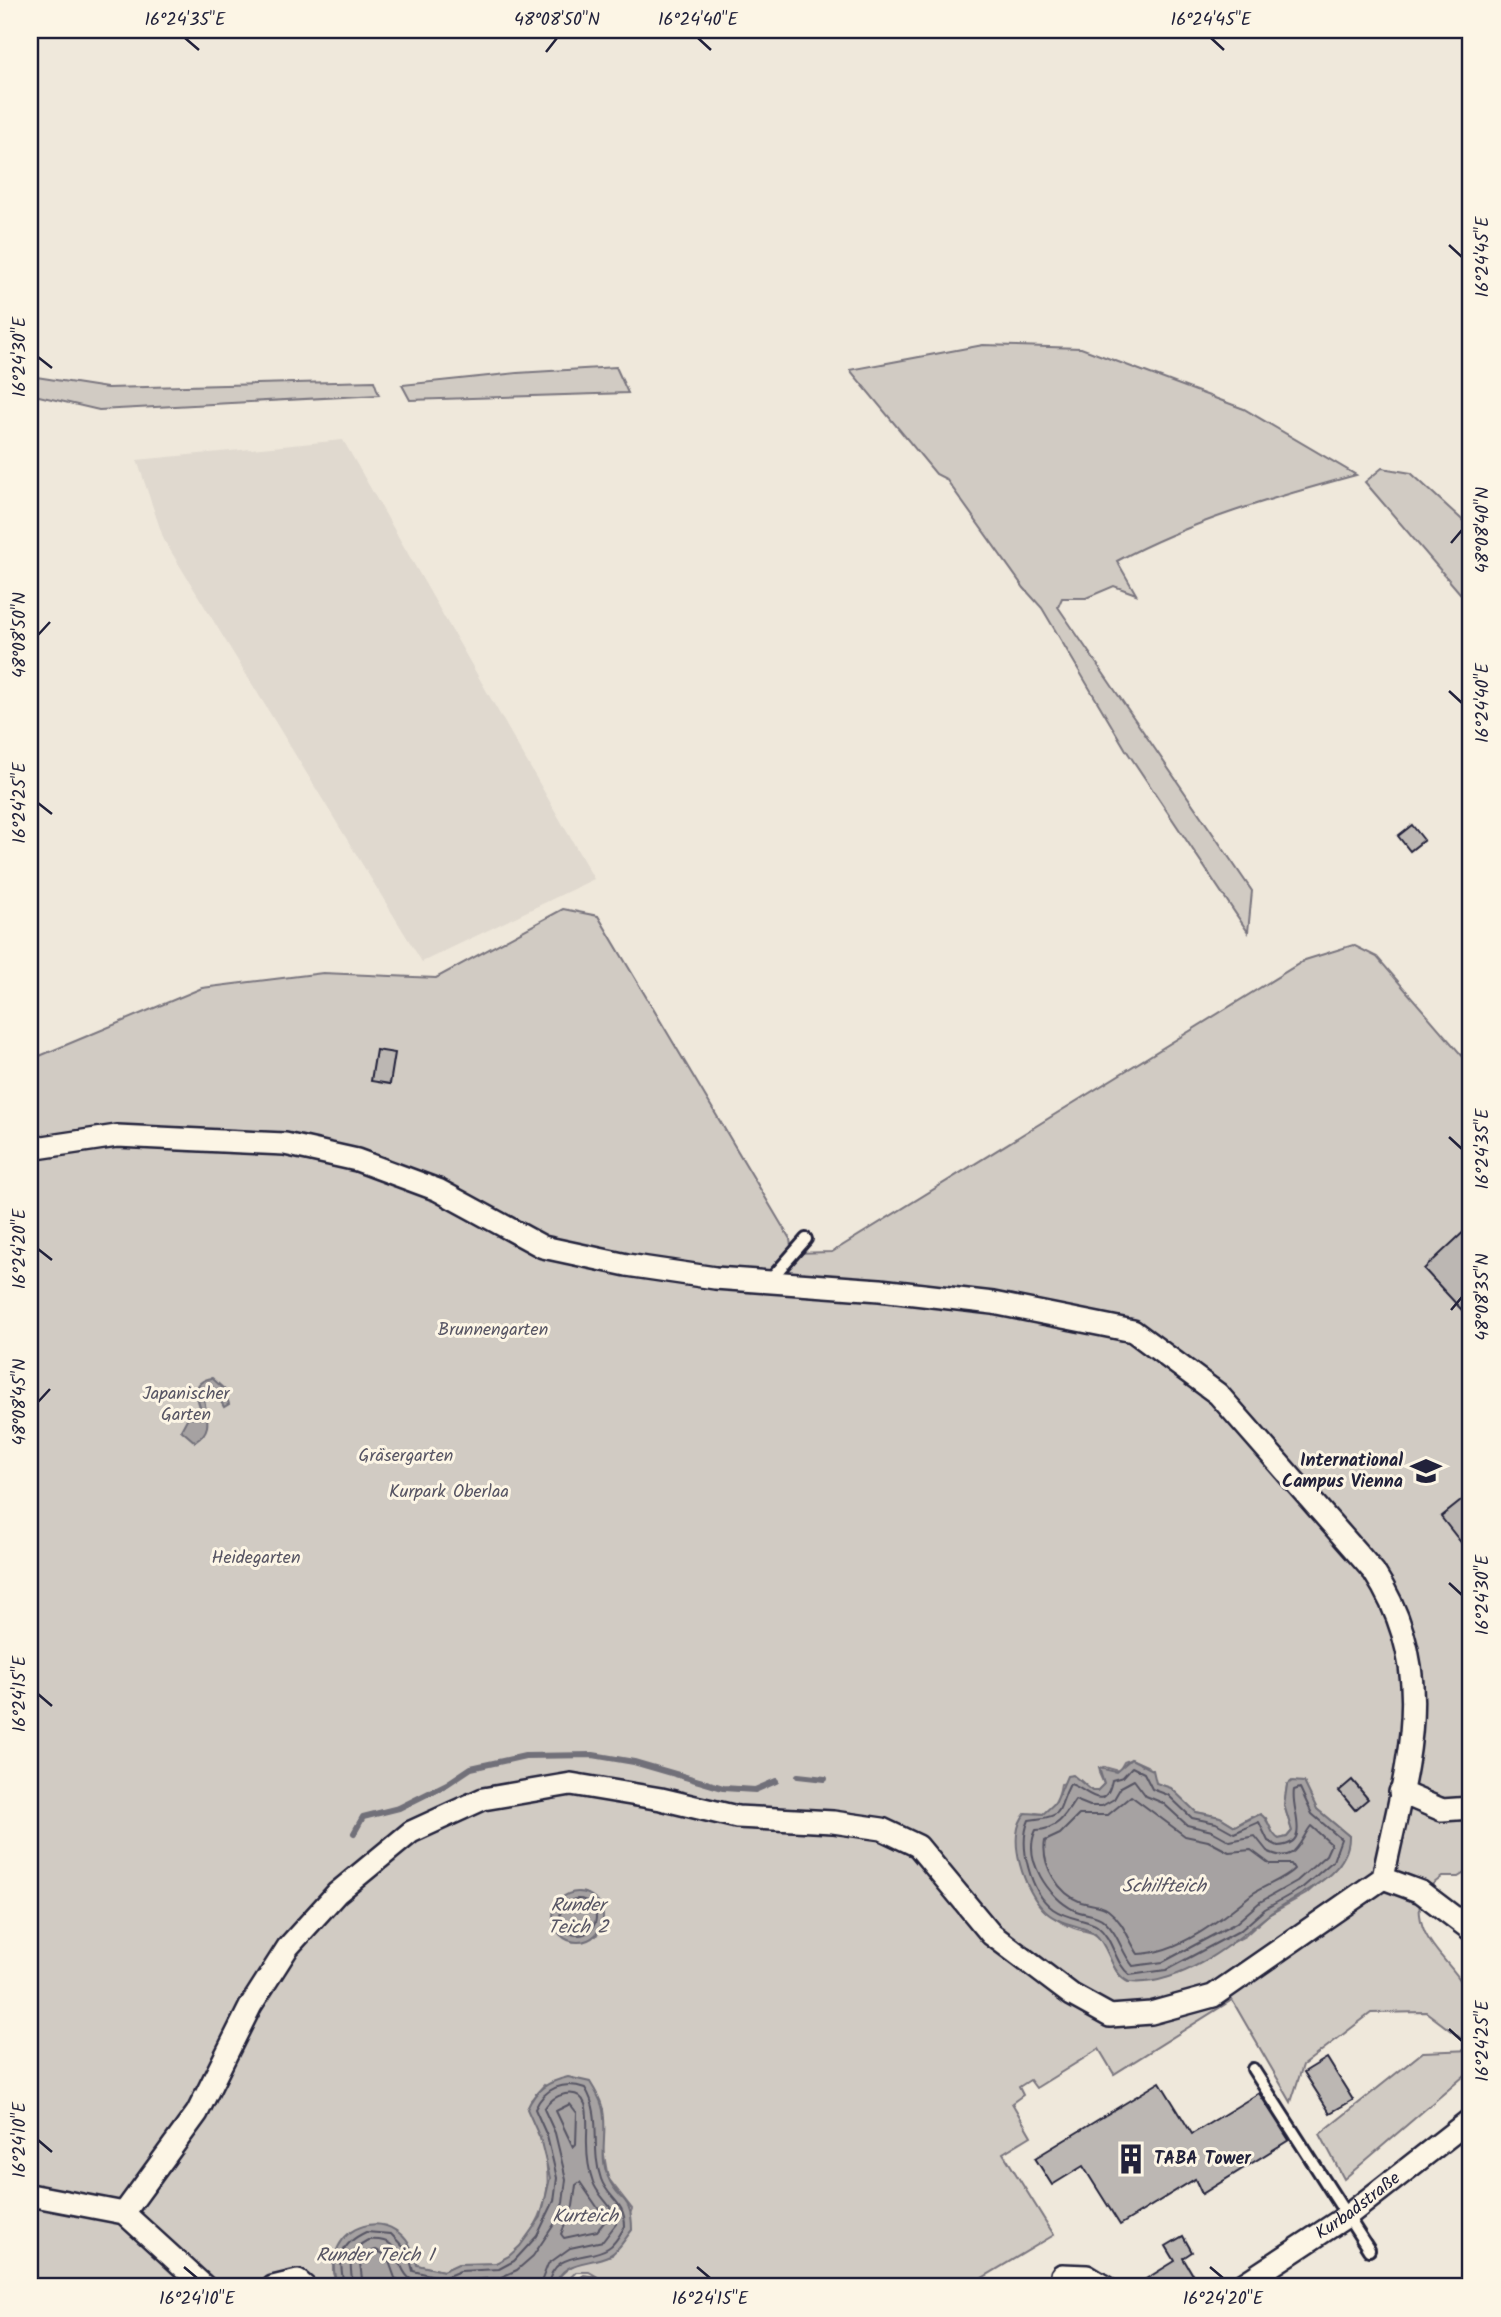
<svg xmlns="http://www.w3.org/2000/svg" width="1501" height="2317" viewBox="0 0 1501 2317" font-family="Kalam,sans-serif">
<rect width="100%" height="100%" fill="#efe8db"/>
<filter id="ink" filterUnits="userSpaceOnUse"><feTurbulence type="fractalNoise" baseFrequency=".0143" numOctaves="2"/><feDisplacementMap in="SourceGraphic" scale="14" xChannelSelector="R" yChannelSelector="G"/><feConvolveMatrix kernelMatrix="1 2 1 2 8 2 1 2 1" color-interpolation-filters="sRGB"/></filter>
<g filter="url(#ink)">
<polygon fill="#e0d9cf" points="343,440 594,879 422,962 164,540 137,460"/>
<g fill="#d1cbc3" stroke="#7a767f" stroke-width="2" fill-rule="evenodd">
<path d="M 983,345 L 1081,348 L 1244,409 L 1356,475 C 1275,497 1191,521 1117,561 L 1136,594 L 1114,586 L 1086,598 L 1062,598 L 1058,607 L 1252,891 L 1248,932 L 1126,750 L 1042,608 L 1024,588 L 946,479 L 936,474 L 850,370 Z"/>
<polygon points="616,367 628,393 410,400 402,385 517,373"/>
<polygon points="30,376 107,388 374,381 379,395 99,410 30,394"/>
<polygon points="1382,468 1411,473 1471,528 1471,606 1365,482"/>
<path d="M 563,909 L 598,916 L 790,1239 L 792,1253 L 832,1252 L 1305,960 L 1353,945 L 1377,957 L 1471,1066 L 1471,1869 L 1458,1877 L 1442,1877 L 1421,1893 C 1411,1943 1453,1958 1470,1997 C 1476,2009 1471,2032 1471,2046 L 1426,2012 L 1371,2013 L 1303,2065 L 1291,2102 L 1232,2000 L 1114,2074 L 1099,2049 L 1036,2088 L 1030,2080 L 1019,2087 L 1023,2095 L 1012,2103 L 1031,2136 L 1003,2153 L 1054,2235 L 967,2287 L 567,2287 L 584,2275 L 598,2277 L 589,2272 L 576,2272 L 561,2287 L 554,2287 C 563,2262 588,2260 612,2255 L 632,2209 L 608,2178 L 602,2144 L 603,2109 L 544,2085 L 531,2100 C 544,2153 563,2191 526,2239 C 519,2249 508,2260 496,2263 C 476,2268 464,2261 443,2271 L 417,2265 L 415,2250 L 333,2257 L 333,2273 L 338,2287 L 30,2287 L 30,1060 L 202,988 L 323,973 L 436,978 ZM 1131,1759 L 1147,1766 L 1156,1783 L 1196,1812 L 1220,1817 L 1235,1826 L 1251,1817 L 1266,1818 L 1274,1837 L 1279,1839 L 1287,1837 L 1292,1831 L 1284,1805 L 1287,1785 L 1349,1836 L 1339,1865 L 1306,1894 L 1268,1915 L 1245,1936 L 1168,1977 L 1128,1982 C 1112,1974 1112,1955 1102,1941 C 1094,1930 1085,1932 1074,1928 C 1034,1913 1018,1874 1017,1835 L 1036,1813 L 1044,1814 C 1054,1806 1059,1798 1061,1784 L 1080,1780 L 1092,1791 L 1097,1791 L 1104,1784 L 1099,1773 L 1104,1767 L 1119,1771 L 1124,1762 ZM 588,1894 C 604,1904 607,1921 596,1936 L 554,1925 L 554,1909 Z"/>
<polygon points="1471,2050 1471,2070 1344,2179 1320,2134 1423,2052"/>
</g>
<g fill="#a6a2a2" stroke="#716f79" stroke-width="2">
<path d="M 212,1378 L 224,1389 L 229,1404 L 224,1407 L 215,1391 L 204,1392 C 203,1412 217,1428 195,1442 L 181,1430 L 188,1417 L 196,1418 L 202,1413 C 197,1398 189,1382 212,1378 Z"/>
<path d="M 1131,1759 L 1153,1770 L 1156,1783 L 1171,1788 L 1196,1812 L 1220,1817 L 1235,1826 L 1260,1814 C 1271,1820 1269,1834 1279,1839 L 1287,1837 L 1292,1831 L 1284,1805 L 1287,1785 L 1292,1781 L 1304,1782 L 1317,1809 L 1349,1836 C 1350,1877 1292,1896 1267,1916 C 1231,1945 1179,1987 1129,1982 C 1110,1973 1110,1947 1095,1934 C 1086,1926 1060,1925 1046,1912 C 1025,1894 1004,1835 1026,1813 L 1043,1814 L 1056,1802 L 1067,1776 L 1073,1775 L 1092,1791 L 1097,1791 L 1104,1784 L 1099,1768 L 1116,1772 Z"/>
<circle cx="578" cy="1917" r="25"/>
<path d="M 568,2077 L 590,2082 C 595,2090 600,2098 602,2106 C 609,2129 598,2155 608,2177 C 618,2203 632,2193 632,2230 C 626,2237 618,2252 610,2255 C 587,2266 564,2258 554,2287 L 424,2287 L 414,2284 L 411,2287 L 338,2287 C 314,2223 403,2196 417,2265 L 443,2271 L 458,2264 L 496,2263 L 509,2256 L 520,2246 L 541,2217 L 550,2178 L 540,2138 L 527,2109 C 536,2089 547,2082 568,2077 Z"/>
</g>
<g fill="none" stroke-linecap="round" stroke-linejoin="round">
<g stroke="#575564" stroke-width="2">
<path d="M 1132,1767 L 1144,1773 L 1152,1789 L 1168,1795 L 1192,1818 L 1216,1823 L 1234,1833 L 1259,1822 L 1268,1841 L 1278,1846 C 1313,1844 1290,1810 1294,1790 L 1300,1788 L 1312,1814 L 1341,1839 L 1333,1861 L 1302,1888 L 1265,1909 L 1241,1930 L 1166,1970 L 1130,1975 C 1114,1963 1114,1939 1097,1926 C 1089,1920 1067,1919 1053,1909 C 1030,1892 1018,1845 1029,1820 C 1067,1816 1055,1813 1070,1784 C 1085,1787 1105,1816 1112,1780 L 1123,1777 Z"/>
<path d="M 1134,1780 L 1146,1796 L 1163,1803 L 1187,1825 L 1212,1831 L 1230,1841 L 1255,1836 L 1267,1851 C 1296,1866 1299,1841 1311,1826 L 1331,1844 L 1326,1855 L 1297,1881 L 1260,1902 L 1236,1923 L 1163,1962 L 1133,1966 C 1121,1952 1119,1934 1104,1921 C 1096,1913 1084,1915 1074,1910 C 1049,1898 1022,1859 1036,1830 C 1057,1830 1065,1816 1075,1800 L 1090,1806 L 1102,1806 L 1114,1799 L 1121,1787 Z"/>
<path d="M 1131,1796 L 1185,1836 L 1208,1841 L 1229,1852 L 1251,1850 L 1270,1864 L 1291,1864 L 1294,1869 C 1283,1880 1265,1885 1252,1894 C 1221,1919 1180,1953 1138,1954 C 1128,1939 1124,1922 1108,1910 C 1100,1904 1090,1905 1081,1902 C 1059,1894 1041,1865 1045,1841 L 1060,1834 L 1079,1815 L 1108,1815 Z"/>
<circle cx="578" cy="1917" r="18"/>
<polygon points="570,2104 577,2113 576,2144 573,2147 556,2111"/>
<polygon points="580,2182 606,2220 597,2231 564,2238 561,2234 573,2206 576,2185"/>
<path d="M 344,2287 C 340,2260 336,2246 366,2232 L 391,2234 L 408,2252 L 413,2271 L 443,2278 L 460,2271 L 499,2269 L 514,2261 L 537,2236 L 554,2201 L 557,2178 L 547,2136 L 535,2109 C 544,2088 564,2080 585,2088 C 603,2116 590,2148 601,2179 C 608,2199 625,2201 625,2226 C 621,2233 615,2244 608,2248 C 588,2261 552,2249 548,2287"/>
<path d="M 353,2287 C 351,2266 344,2252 368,2240 C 405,2237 392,2262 409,2278 L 443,2287 L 462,2280 L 499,2278 L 517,2270 L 533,2256 L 555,2223 L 563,2203 L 566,2179 L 555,2133 L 544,2109 C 549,2101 555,2096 565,2094 C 594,2088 586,2127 587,2144 C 587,2156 589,2171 593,2182 C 598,2198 616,2206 616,2224 L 603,2241 L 570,2248 L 548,2264 L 539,2287"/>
<polyline points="363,2287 360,2263 366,2253 376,2250 387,2256 395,2278 404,2287"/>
</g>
<g stroke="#716f79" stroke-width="6">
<polyline points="798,1776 825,1779"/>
<polyline points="354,1833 363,1817 399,1808 447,1784 471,1768 525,1756 593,1755 634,1762 723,1788 755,1790 776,1781"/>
</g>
</g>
<g fill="#bcb7b3" stroke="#22223b" stroke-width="2">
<polygon points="1412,825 1424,840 1410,851 1398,836"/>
<polygon points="376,1050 395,1053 390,1084 371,1081"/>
<polygon points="1471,1225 1471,1320 1424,1269"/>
<polygon points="1471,1493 1471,1555 1441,1517"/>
<polygon points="1352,1780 1368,1799 1355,1810 1339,1791"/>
<polygon points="1327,2058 1353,2100 1330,2113 1304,2072"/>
<polygon points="1160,2082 1192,2134 1259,2093 1289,2140 1202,2194 1195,2179 1120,2225 1083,2166 1052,2185 1035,2158"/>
<polygon points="1183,2236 1192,2252 1183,2258 1193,2275 1174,2287 1133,2287 1175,2261 1166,2246"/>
</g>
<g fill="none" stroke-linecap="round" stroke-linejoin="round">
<g stroke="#22223b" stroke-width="16">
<g id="lane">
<polyline points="769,1281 806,1239"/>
<polyline points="1253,2069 1369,2250"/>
</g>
</g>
<g stroke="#22223b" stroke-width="26">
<g id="street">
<path d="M 30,1149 L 117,1136 L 285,1144 L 357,1160 L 438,1190 L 543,1247 L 627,1265 L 715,1278 L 880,1290 L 993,1303 L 1133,1331 L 1218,1394 L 1374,1572 C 1441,1675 1405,1769 1383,1878 L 1213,1996 L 1151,2013 L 1110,2016 L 1072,1995 L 991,1934 L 918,1846 L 882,1829 L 833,1822 L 737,1817 L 661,1799 L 571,1784 L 483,1799 L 411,1832 L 337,1893 L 288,1947 L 251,2005 L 197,2113 L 124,2213"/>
<polyline points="1400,1792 1442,1810 1471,1808"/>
<polyline points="1383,1878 1421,1892 1471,1930"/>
<polyline points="30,2195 124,2213 205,2287"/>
<polyline points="1062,2275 1087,2276 1105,2287"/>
<polyline points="273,2287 298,2281 305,2287"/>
<path id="s1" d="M 1239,2287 L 1347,2216 L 1471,2119"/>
</g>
</g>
<use href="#lane" stroke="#fcf5e5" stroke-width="10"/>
<use href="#street" stroke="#fcf5e5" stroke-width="21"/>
</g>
</g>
<path fill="none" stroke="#22223b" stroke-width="2.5" d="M 185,38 L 199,50M 698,38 L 711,50M 1211,38 L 1224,50M 546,52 L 557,38M 1449,245 L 1462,257M 38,357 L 52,368M 1451,543 L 1462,530M 38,635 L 50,622M 1449,691 L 1462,703M 38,803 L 52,814M 1449,1137 L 1462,1149M 38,1249 L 52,1260M 1451,1310 L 1462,1297M 38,1402 L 50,1389M 1449,1583 L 1462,1595M 38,1694 L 52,1706M 1449,2029 L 1462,2041M 38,2140 L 52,2152M 184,2267 L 197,2278M 697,2267 L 710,2278M 1210,2267 L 1223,2278"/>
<defs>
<g id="school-bare" transform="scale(2.415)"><path d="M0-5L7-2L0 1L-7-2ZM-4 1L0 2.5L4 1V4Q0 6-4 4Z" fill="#22223b" stroke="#fcf5e5" stroke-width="2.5" paint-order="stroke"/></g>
<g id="building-bare" transform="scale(2.415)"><path d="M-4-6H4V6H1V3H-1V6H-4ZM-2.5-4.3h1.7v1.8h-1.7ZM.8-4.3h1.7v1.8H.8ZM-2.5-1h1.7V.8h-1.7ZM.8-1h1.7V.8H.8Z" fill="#22223b" stroke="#fcf5e5" stroke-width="2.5" paint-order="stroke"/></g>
</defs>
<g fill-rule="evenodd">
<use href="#school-bare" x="1426" y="1471"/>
<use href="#building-bare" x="1131" y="2159"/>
</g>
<g text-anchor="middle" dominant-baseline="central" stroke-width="6" stroke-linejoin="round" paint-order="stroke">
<g font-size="18" fill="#575564" stroke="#fcf5e5">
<text x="493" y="1330">Brunnengarten</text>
<text x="186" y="1394">Japanischer<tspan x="186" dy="21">Garten</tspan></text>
<text x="406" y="1456">Gräsergarten</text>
<text x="449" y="1492">Kurpark Oberlaa</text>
<text x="256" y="1558">Heidegarten</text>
</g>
<g font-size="18" font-weight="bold" fill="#22223b" stroke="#fcf5e5" text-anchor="end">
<text x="1403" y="1461">International<tspan x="1403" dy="21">Campus Vienna</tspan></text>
<text x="1154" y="2159" text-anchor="start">TABA Tower</text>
</g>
<g font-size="18" fill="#22223b" stroke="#fcf5e5">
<text stroke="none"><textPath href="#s1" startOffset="144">Kurbadstraße</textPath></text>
</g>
<g font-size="19" font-style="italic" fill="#575564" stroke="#fcf5e5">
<text x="1164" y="1887">Schilfteich</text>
<text x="578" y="1906">Runder<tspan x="578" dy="22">Teich 2</tspan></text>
<text x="585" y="2217">Kurteich</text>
<text x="375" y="2256">Runder Teich 1</text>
</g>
</g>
<rect width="1501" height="2317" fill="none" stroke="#fcf5e5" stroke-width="77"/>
<rect x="38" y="38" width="1424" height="2240" fill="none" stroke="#22223b" stroke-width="2.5"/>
<g font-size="18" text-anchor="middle" fill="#22223b">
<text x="185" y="25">16°24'35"E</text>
<text x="557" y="25">48°08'50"N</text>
<text x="698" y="25">16°24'40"E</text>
<text x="1211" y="25">16°24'45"E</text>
<text transform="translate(1482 257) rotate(-90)" y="6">16°24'45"E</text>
<text transform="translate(19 357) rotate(-90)" y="6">16°24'30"E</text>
<text transform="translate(1482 530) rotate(-90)" y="6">48°08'40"N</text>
<text transform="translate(19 635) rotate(-90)" y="6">48°08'50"N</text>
<text transform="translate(1482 703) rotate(-90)" y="6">16°24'40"E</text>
<text transform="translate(19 803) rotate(-90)" y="6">16°24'25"E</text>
<text transform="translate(1482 1149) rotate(-90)" y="6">16°24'35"E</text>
<text transform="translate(19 1249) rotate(-90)" y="6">16°24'20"E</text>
<text transform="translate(1482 1297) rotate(-90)" y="6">48°08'35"N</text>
<text transform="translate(19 1402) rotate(-90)" y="6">48°08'45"N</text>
<text transform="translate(1482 1595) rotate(-90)" y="6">16°24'30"E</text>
<text transform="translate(19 1694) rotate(-90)" y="6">16°24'15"E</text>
<text transform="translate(1482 2041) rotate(-90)" y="6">16°24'25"E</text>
<text transform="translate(19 2140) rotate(-90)" y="6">16°24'10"E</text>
<text x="197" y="2304">16°24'10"E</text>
<text x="710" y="2304">16°24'15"E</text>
<text x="1223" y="2304">16°24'20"E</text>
</g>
</svg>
